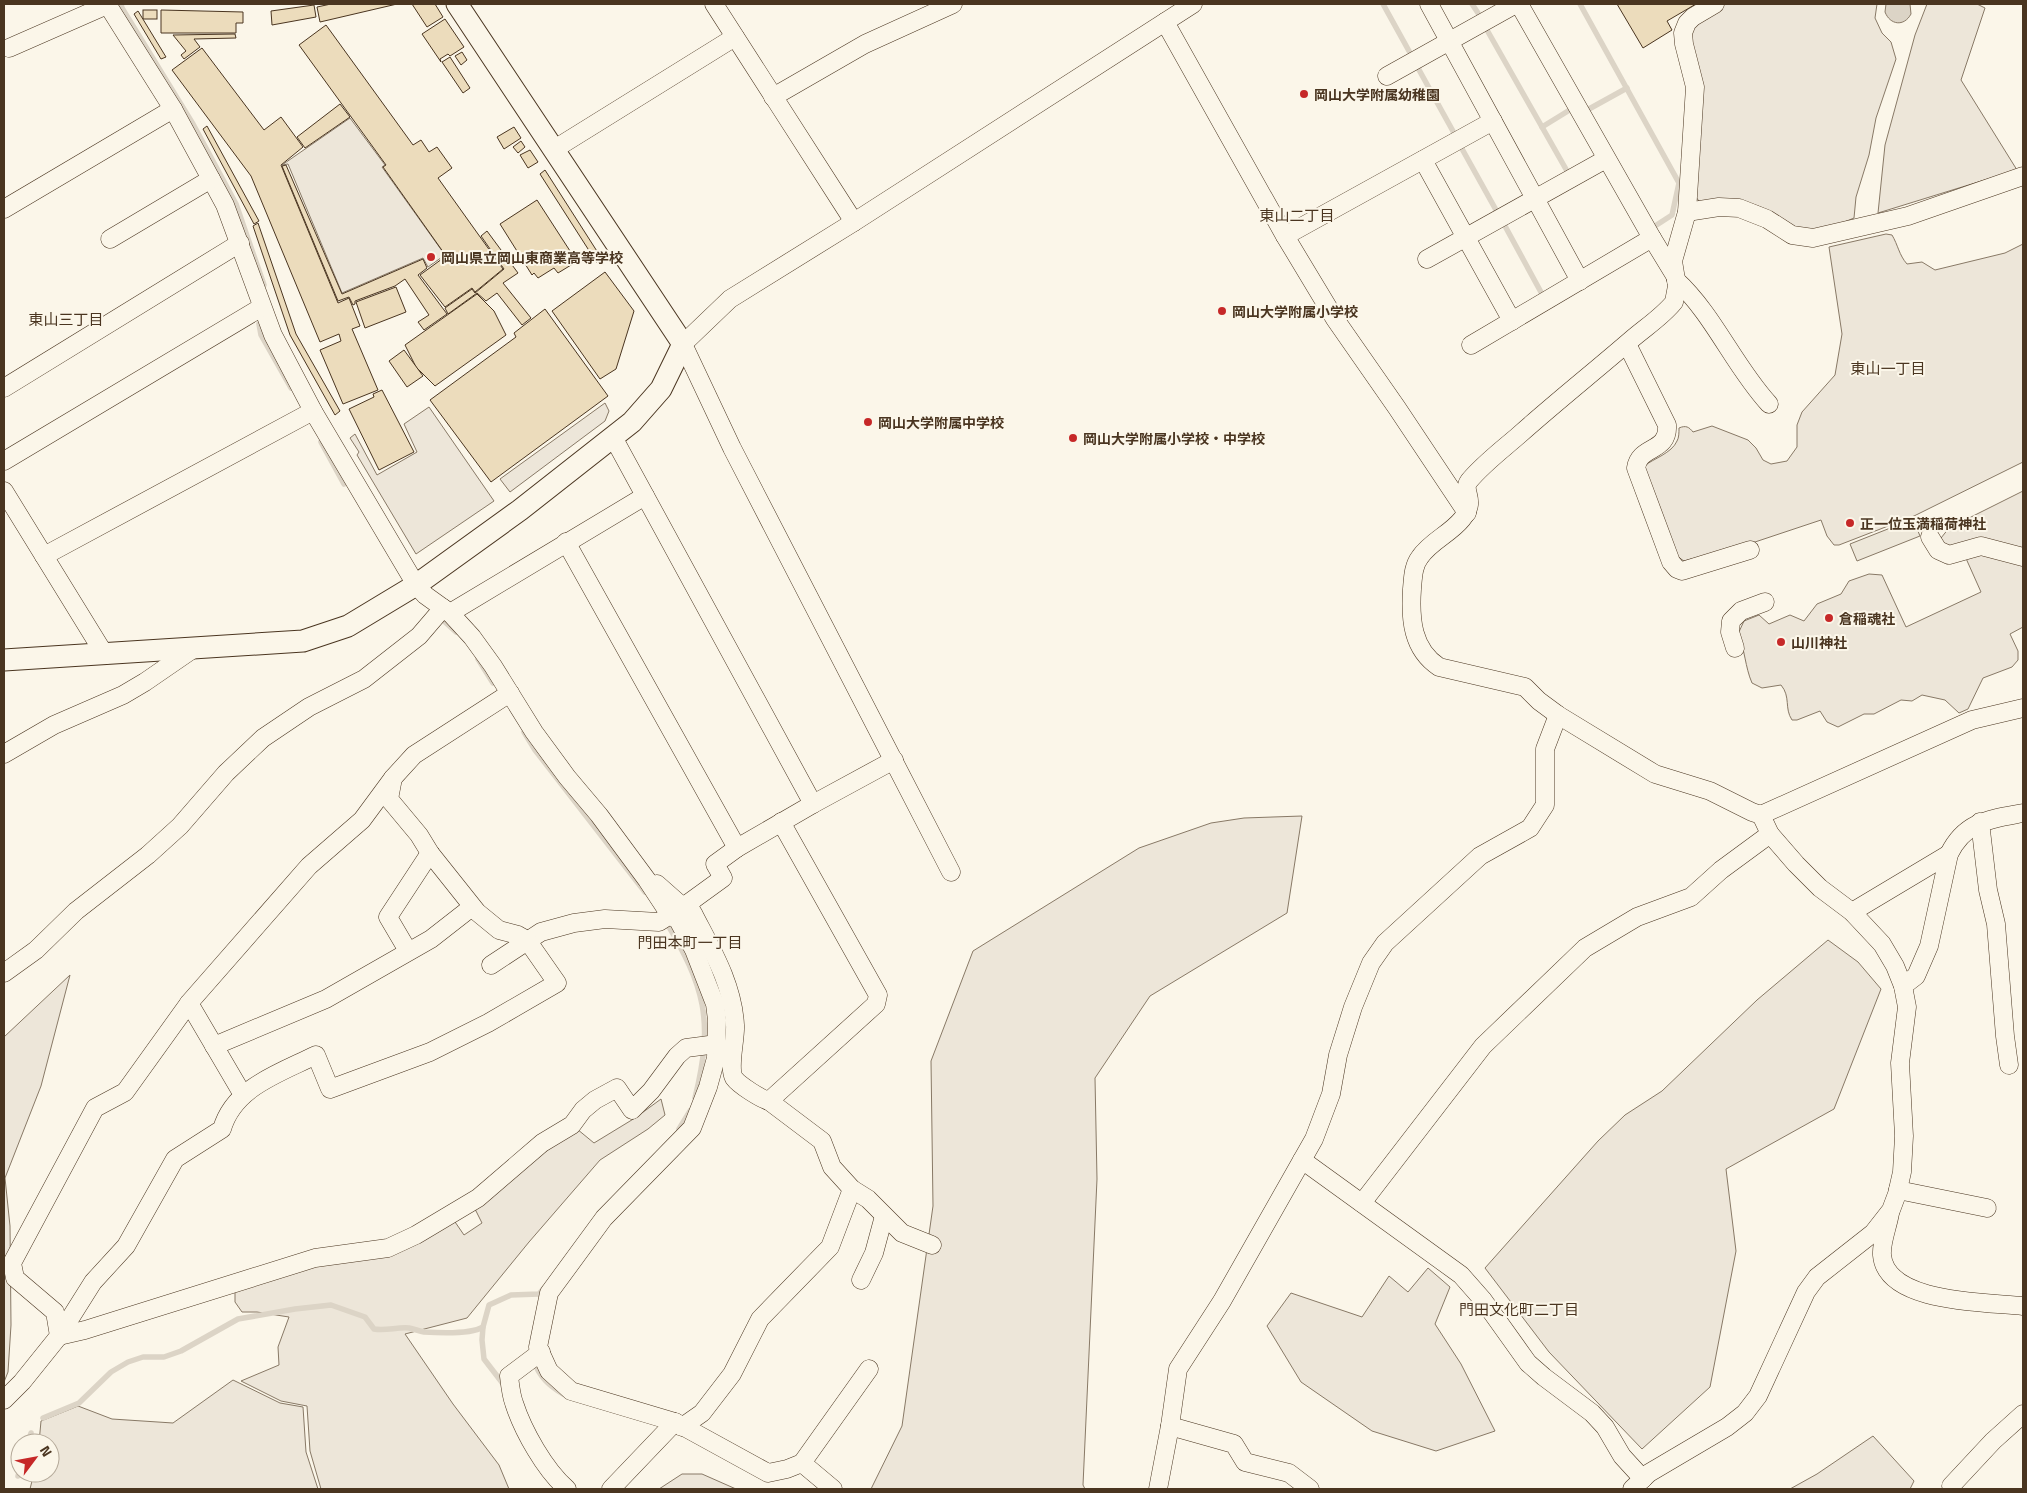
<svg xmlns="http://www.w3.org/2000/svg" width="2027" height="1493" viewBox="0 0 2027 1493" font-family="'Titillium Web','Noto Sans JP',sans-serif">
<rect width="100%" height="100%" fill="#fbf6e9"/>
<g fill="#ede6d9" stroke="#887966">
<path d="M 1721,4 L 1877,4 L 1875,18 L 1882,33 L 1891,42 L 1896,59 L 1876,118 L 1869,155 L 1856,197 L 1854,218 C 1837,225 1814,236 1795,228 C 1782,222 1772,211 1758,206 C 1742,199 1722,202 1705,203 L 1699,201 L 1695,196 L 1689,47 L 1694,21 Z"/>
<polygon points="1927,4 1977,4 1985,8 1961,80 2017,170 1878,213 1885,145 1915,35"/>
<polygon points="350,118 385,165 382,167 445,255 428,267 423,258 342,293 288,164 282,165"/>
<path d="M 1886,234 L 1892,235 C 1898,245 1899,255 1907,264 L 1922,262 L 1935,270 L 2005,253 L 2023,244 L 2023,462 L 1914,516 L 1839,545 L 1834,545 L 1827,536 L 1821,520 L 1752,543 L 1684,561 L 1675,555 L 1644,466 C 1653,459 1672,453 1677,441 C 1679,438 1679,432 1679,428 C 1686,425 1689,427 1693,432 L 1712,426 L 1748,440 L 1756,448 L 1763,460 L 1771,464 L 1787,461 L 1797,447 L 1797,425 L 1802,412 L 1835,375 L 1842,334 L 1829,247 Z"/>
<polygon points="605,403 609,411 605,421 510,492 500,479"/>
<polygon points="429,407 494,501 416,554 357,455 359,452 350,438 355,434 377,475 417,452 404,424"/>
<path d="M 2023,491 L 2023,627 L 2010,634 L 2018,651 L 2018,660 L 2012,667 L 1983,678 L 1968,709 L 1959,713 L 1945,700 L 1922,695 L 1912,701 L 1901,700 L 1874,714 L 1864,714 L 1838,727 L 1827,722 L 1820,711 L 1797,720 L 1792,720 C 1784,708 1791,697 1781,685 L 1762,688 L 1752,683 C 1745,667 1745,649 1738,634 L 1744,621 L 1759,615 L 1769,624 L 1790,615 L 1804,621 L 1817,604 L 1841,594 L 1849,581 L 1869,574 L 1882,575 L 1906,627 L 1981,592 L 1960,545 L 1955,547 L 1943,544 L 1941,538 L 1949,528 Z"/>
<polygon points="1302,816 1287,913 1150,996 1095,1078 1097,1179 1083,1485 1085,1489 871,1489 902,1426 933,1206 931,1061 973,951 1139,848 1211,823 1244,818"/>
<polygon points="1828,940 1858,962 1881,989 1834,1109 1726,1169 1736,1251 1710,1387 1642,1449 1549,1352 1485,1268 1598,1141 1625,1115 1662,1091 1757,1000"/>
<polygon points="70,975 41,1086 5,1178 10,1226 11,1325 8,1372 4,1382 4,1037"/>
<polygon points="661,1099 665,1115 648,1129 600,1160 529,1242 467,1318 405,1334 453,1404 499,1465 509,1489 321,1489 310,1451 307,1406 281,1401 241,1381 279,1365 278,1347 289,1317 257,1312 242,1312 235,1302 235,1293 244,1284 453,1219 464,1235 482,1223 474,1207 524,1167 577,1129 594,1143 635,1118"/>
<polygon points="1428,1268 1450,1287 1435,1324 1461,1364 1495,1431 1436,1451 1372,1431 1301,1382 1267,1326 1291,1293 1362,1317 1389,1276 1408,1292"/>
<polygon points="233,1380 280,1403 303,1407 306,1452 318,1489 30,1489 34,1473 50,1473 50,1443 39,1443 41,1421 78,1406 112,1419 173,1423"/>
<polygon points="1873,1436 1914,1481 1910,1489 1790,1489 1817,1474"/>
<polygon points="682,1474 702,1474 736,1489 659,1489"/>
</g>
<polygon fill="#ede7d9" stroke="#887966" points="1913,519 1920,536 1857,561 1850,544"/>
<path fill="#dcd4c6" stroke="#887966" d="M 1886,4 L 1910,4 L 1911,14 C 1904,27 1890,25 1885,12 Z"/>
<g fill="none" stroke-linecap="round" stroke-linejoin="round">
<g stroke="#dcd4c6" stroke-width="5.5">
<polyline points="121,4 122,8 193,124 236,204 264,285"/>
<polyline points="1383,4 1409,51"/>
<polyline points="1472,4 1478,13"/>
<polyline points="1580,4 1679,183 1672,215 1655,226"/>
<polyline points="1487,30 1567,171"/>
<polyline points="1418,68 1454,133"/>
<polyline points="1589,109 1627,88"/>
<polyline points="1542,127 1568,111"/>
<polyline points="1461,147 1496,210"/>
<polyline points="1505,226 1542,294"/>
<polyline points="259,324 261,335 291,388"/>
<polyline points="321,442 344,484"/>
<polyline points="445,622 456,632"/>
<polyline points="478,659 493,683"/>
<polyline points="524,732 535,750 645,892"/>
<path d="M 665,920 C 705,987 714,1020 695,1098"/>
<polyline points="679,1129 690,1111"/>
<polyline points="483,1327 482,1340 484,1359 504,1385"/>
<path d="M 534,1361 C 539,1377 550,1386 563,1394"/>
<path d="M 43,1418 L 79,1403 L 111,1372 L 128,1362 L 143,1357 L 164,1357 L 181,1351 L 238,1319 L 295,1309 L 331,1305 L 365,1317 L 374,1329 C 386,1331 397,1327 409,1328 C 414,1329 419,1331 424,1332 C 439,1333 471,1334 483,1327 L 489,1305 L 511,1295 L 539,1294 L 544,1288"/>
<polyline points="28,1443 31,1433"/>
<polyline points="18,1476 20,1469"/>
</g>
</g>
<g fill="#ecdcbc" stroke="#4a3520">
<polygon points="331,4 397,4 320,22 317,7"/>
<polygon points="412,4 435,4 443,17 427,27"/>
<polygon points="1617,4 1696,4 1667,21 1672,30 1643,48"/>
<polygon points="314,5 316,17 272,25 271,11"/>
<rect x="143" y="10" width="14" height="9"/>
<polygon points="161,10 243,12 243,23 236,23 236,33 161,33"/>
<polygon points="138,11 166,57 161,59 134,14"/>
<polygon points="445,19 464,47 450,56 448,54 440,59 441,62 422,34"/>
<polygon points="326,25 413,145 421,140 429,152 437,147 452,168 438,178 503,269 475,292 472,288 445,307 420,275 446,256 383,167 386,165 299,45"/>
<polygon points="235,34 236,38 194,39 200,47 184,59 181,55 186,51 173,35"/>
<polygon points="202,48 264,130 281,117 303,147 281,165 338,303 349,298 360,326 352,329 378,390 343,404 320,350 341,341 339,334 320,342 251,176 172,70"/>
<polygon points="462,52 467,60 461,65 455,56"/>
<polygon points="450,57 470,88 463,93 442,62"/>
<polygon points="340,104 350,117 305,148 297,137"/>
<polygon points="207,126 259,221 254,224 203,129"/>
<polygon points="514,127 521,138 504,149 497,137"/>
<polygon points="521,141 525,147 518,153 513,147"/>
<polygon points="530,150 538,162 528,168 520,155"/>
<polygon points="286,165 342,294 423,259 427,268 418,275 447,314 424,330 418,322 429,315 405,279 395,286 355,301 355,304 353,305 349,297 338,301 282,166"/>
<polygon points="545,170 602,259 597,263 540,174"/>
<polygon points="537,200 572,254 574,253 578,258 575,260 576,262 558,273 554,268 538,278 534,273 532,275 500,224"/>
<polygon points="258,223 296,334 340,411 335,415 290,335 253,226"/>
<polygon points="487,231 518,273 503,283 531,318 522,325 497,293 486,301 477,293 448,314 445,308 472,289 475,293 504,269 481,236"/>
<polygon points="605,272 634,311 616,369 600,379 552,311"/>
<polygon points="396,287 406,312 365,328 356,302"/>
<polygon points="477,294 494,311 506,335 435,386 416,367 405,345"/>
<polygon points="545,309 608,396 491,482 430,400 516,337 514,333"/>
<polygon points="404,350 423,376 407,387 389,361"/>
<polygon points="382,390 414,452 379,470 349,409 374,397 373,394"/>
</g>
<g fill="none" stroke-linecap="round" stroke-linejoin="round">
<g stroke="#4a3520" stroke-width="19">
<g id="minor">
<polyline points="107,4 173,109 211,179 225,205 273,335 313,411 416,585 425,595 450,613 472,637 493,666 534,732 567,777 599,815 647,880 670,915 678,920 694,950 715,1004 717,1020 716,1058 708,1087 692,1128 604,1218 549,1293 538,1347 549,1371 571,1391 675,1422 768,1473 787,1469 802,1463 869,1369"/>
<polyline points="714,4 854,222"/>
<polyline points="1429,4 1580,281"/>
<polyline points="1519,4 1652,238 1674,274"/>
<path d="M 1715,4 L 1693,17 L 1687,23 L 1683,33 L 1684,44 L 1695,87 L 1687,212 L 1673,261 L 1677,286 L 1674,302 C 1663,316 1646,327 1632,339 C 1595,371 1556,402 1519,435 C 1503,449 1483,464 1469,481 C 1461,492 1478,499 1462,519 C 1450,534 1431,541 1420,557 C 1413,566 1413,578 1412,589 C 1410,619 1412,649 1439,667 L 1525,687 L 1539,701 L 1558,715 L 1655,774 L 1710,791 L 1752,812 L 1761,815 L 1972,720 L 2023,708"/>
<polyline points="1165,22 1285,236 1335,319 1397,408 1467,513"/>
<polyline points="9,48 107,5"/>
<polyline points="1387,76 1516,4"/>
<polyline points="773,97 865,44 953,4"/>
<polyline points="553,150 735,37"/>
<polyline points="1423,160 1512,321"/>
<polyline points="4,209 173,109"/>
<polyline points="1687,212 1719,207 1739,208 1767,219 1792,235 1813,238 1908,216 2023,176"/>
<polyline points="1285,236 1493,121"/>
<polyline points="110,239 211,179"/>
<polyline points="1427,259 1606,159"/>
<path d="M 1676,280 C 1714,315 1734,366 1769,404"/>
<path d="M 1627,344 L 1667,425 C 1669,453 1639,445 1636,468 L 1671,562 L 1677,569 L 1682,571 L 1750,550"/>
<polyline points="1471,345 1652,238"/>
<polyline points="4,388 240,243"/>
<polyline points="613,437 813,804"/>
<polyline points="4,461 262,307"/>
<polyline points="4,491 105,655"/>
<polyline points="1930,537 1938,550 1949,555 1981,546 2023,557"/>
<polyline points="566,542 737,848 813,804 894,760"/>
<polyline points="44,556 313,411"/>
<polyline points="450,613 645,496"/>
<polyline points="1735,648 1730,632 1731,621 1741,611 1765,602"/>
<polyline points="4,754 54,725 123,695 145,682 193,649"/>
<polyline points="1980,822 1988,890 1996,924 2005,1036 2009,1065"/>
<polyline points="951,872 732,448 683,344 730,299 854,222 1193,4"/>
<path d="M 657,884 L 683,907 L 691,910 L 694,915 C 712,950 733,985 735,1025 C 736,1039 728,1067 734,1078 C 739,1085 761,1099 769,1101 L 822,1141 L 832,1167 L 852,1189 L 868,1199 L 902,1233 L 932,1245"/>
<polyline points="683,907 723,878 715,864 737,848"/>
<polyline points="1852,912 1949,854"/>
<polyline points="408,951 388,917 430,853"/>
<polyline points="491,965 541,932 574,923 605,919 659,922 670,915"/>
<polyline points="4,973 36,950 76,911 148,855 180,826 226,773 263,738 309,707 364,679 419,636 443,608"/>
<path d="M 1903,986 L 1916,976 L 1929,946 L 1949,854 C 1965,821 1990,819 2023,813"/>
<polyline points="189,1003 243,1095"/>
<polyline points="214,1046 326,999 431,939 472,907"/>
<polyline points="769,1101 876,1004 878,995 781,822"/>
<polyline points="1302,1160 1461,1275 1483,1300 1528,1363 1544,1377 1592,1413 1605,1427 1622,1456 1643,1479"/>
<polyline points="1898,1190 1987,1208"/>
<polyline points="1362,1203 1483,1046 1585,948 1637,917 1691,897 1721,870 1770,834"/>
<path d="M 1890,1213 C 1888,1226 1881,1242 1882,1255 C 1886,1304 1988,1302 2023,1306"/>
<polyline points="861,1280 874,1253 884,1216"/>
<path d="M 59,1336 L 93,1282 L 126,1246 L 175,1159 L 222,1129 C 234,1087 280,1073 316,1055 L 330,1089 L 430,1052 L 488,1023 L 557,983 L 527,940 L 518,935 L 499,930 L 477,912 L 430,853 L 419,835 L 389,799 L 393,778"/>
<polyline points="59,1336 85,1330 315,1258 388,1248 416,1235 478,1198 542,1143 572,1125 583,1110 595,1100 617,1088 632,1110 651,1091 677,1056 686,1048 717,1044"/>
<path d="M 541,1352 L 509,1376 C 510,1385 511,1395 514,1403 C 523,1431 545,1470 567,1489"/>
<polyline points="4,1400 22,1382 59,1336 55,1312 15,1278 12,1263 95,1108 125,1092 189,1003 309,866 362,820 393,778 414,755 510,693"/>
<polyline points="1170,1426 1234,1444 1245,1462 1289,1473 1310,1489"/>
<polyline points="682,1427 702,1413 732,1374 760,1319 830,1247 852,1189"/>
<polyline points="802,1463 833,1489"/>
<polyline points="1951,1486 1993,1441 2023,1414"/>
<polyline points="611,1489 675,1422"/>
<polyline points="1158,1489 1170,1426 1178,1369 1222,1301 1314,1139 1331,1094 1338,1055 1353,1007 1371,963 1385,943 1480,856 1530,828 1545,805 1545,749 1558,715"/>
<polyline points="1632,1489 1649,1473 1727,1427 1745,1413 1758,1396 1806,1292 1817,1277 1873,1233 1891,1210 1897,1194 1902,1172 1904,1136 1900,1063 1907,1007 1903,986 1895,966 1882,944 1852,912 1820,888 1796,864 1770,834 1761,815"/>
</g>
</g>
<g stroke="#4a3520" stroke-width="23">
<polyline id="tertiary" points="4,660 303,641 348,626 416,585 520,510 632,422 661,389 683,344 457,4"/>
</g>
<use href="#minor" stroke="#fbf6e9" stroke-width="18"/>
<use href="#tertiary" stroke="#fbf6e9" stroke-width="21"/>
</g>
<g fill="#c62828" stroke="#fbf6e9" stroke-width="2">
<circle cx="1304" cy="94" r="5"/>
<circle cx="431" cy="257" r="5"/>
<circle cx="1222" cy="311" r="5"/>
<circle cx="868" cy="422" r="5"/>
<circle cx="1073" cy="438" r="5"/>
<circle cx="1850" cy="523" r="5"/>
<circle cx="1829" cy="618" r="5"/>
<circle cx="1781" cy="642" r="5"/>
</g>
<g text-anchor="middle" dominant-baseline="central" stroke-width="4" stroke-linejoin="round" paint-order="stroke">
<g font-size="14" font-weight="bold" fill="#4a3520" stroke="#fbf6e9" text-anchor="start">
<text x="1314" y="94">岡山大学附属幼稚園</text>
<text x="441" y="257">岡山県立岡山東商業高等学校</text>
<text x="1232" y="311">岡山大学附属小学校</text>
<text x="878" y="422">岡山大学附属中学校</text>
<text x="1083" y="438">岡山大学附属小学校・中学校</text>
<text x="1860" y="523">正一位玉満稲荷神社</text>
<text x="1839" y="618">倉稲魂社</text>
<text x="1791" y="642">山川神社</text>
</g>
<g font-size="15" fill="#4a3520" stroke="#fbf6e9">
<text x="1297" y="215">東山二丁目</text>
<text x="66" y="319">東山三丁目</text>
<text x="1888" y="368">東山一丁目</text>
<text x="690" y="942">門田本町一丁目</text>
<text x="1519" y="1309">門田文化町二丁目</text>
</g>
</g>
<rect width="2027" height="1493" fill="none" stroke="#4a3520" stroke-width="10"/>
<g transform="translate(35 1458) rotate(58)"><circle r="24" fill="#fbf6e9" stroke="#b4a999"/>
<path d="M0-4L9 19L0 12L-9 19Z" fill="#c62828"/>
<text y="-8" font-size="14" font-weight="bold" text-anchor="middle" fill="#4a3520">N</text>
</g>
</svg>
